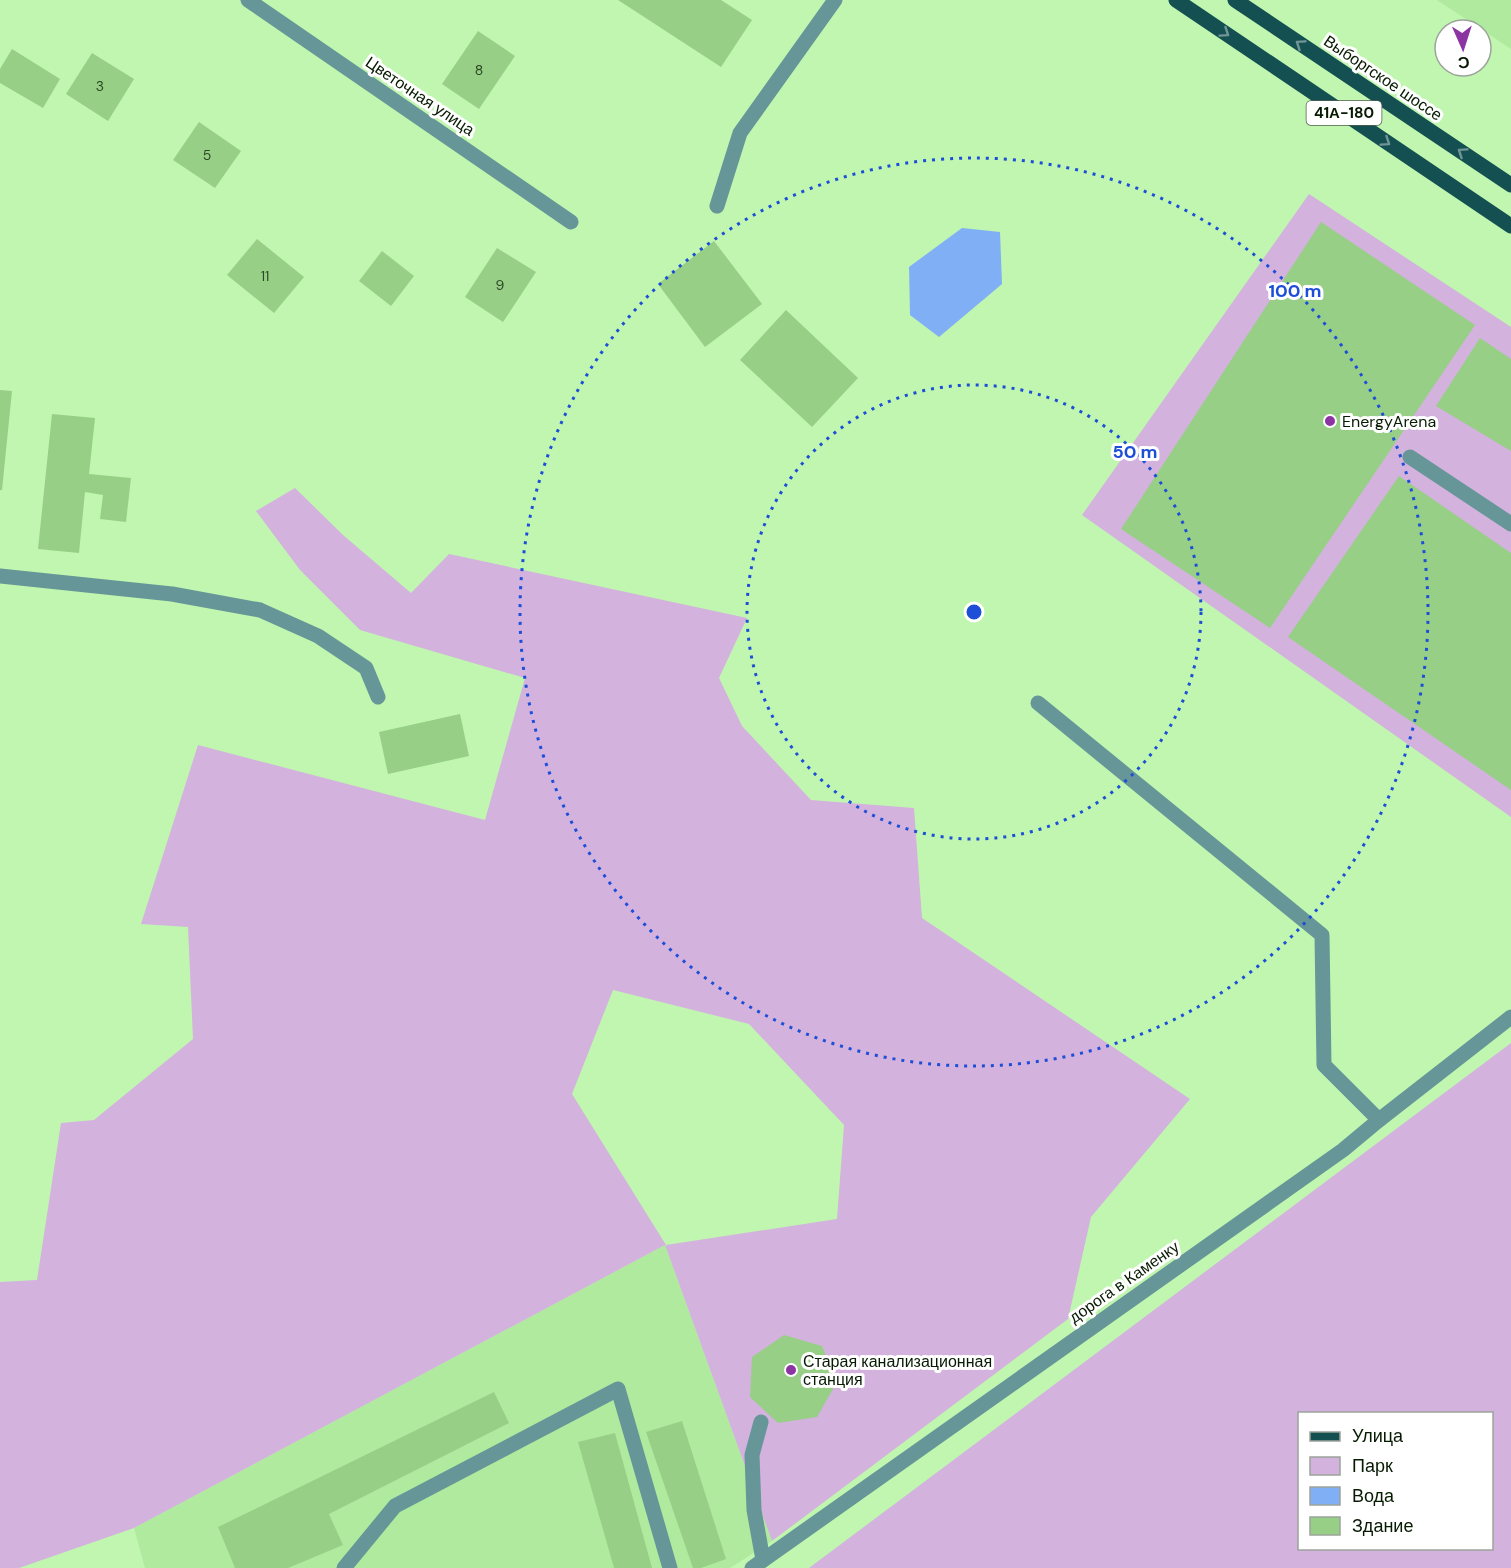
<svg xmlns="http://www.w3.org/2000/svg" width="1511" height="1568" viewBox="0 0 1511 1568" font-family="'DM Sans',sans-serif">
<rect width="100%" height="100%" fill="#c0f6b0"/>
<g fill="#b0ea9f">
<polygon points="1437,0 1511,0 1511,49"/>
<polygon points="665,1245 772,1541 730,1568 145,1568 134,1528"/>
</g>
<g fill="#d3b2dd" fill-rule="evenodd">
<polygon points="1309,194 1511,327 1511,817 1082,515"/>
<path d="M 295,488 L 343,535 L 411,593 L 449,554 L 747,618 L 719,678 L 742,726 L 811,800 L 914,808 L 922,918 L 1190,1099 L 1091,1217 L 1068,1319 L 772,1541 L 665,1245 L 134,1528 L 19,1568 L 0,1568 L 0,1282 L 37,1280 L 61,1123 L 94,1120 L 193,1039 L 188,927 L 141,924 L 198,745 L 485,820 L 525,678 L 360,630 L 300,570 L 256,511 ZM 613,990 L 749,1024 L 844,1125 L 837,1219 L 666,1245 L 572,1094 Z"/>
<path d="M 1511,1043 L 1511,1568 L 809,1568 ZM 1300,1414 L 1492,1414 L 1492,1548 L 1300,1548 Z"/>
</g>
<polygon fill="#81aff6" points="962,228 1000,232 1002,284 939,337 910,315 909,267"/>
<g fill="#97cf86">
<polygon points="618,0 721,0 752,20 721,67"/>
<polygon points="478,31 515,56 479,109 442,84"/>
<polygon points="12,49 60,79 43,108 0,83 0,69"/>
<polygon points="92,53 134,79 108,121 66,94"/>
<polygon points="199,122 241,151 215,188 173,160"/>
<polygon points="1321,222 1475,325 1270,628 1121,529"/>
<polygon points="257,239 304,277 274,313 227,275"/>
<polygon points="714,241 762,304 705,347 658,284"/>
<polygon points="497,248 536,272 503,322 465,297"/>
<polygon points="382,251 414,276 391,306 359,281"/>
<polygon points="786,310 858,378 812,427 740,360"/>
<polygon points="1480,338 1511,359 1511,451 1436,406"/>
<polygon points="0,390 12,391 2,490 0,490"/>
<polygon points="52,414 95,418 89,474 131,478 126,522 100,519 103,495 85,492 79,553 38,549"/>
<polygon points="1399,476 1511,553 1511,790 1288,637"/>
<polygon points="460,714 469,756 388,774 379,732"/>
<polygon points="784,1335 822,1346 837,1382 817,1417 778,1423 750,1397 752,1357"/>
<polygon points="494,1392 509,1423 329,1514 343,1545 288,1568 235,1568 218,1527"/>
<polygon points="682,1421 726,1559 701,1568 693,1568 646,1432"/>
<polygon points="615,1433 652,1568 614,1568 578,1442"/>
</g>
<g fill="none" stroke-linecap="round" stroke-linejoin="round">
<g stroke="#669697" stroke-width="15">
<polyline points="717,206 740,133 835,0"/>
<polyline points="1410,457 1511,524"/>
<polyline points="0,576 172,594 260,610 318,636 366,668 378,697"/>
<polyline points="1038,703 1322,935 1324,1065 1379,1120"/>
<polyline points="761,1422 752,1455 754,1510 763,1560"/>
<polyline points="344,1568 395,1506 618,1389 670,1568"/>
</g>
<g stroke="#669697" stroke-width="15">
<polyline points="248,0 571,222"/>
<polyline points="752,1568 1343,1150 1379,1120 1511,1017"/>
</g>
<g stroke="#144f51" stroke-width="15">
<polyline points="1176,0 1511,226"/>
<polyline points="1235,0 1511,185"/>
</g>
</g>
<defs><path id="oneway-chevron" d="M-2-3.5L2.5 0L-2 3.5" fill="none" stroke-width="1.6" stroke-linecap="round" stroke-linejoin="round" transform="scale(1.5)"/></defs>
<g stroke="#729597">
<use href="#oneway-chevron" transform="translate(1225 33) rotate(34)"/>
<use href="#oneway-chevron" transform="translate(1300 44) rotate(-146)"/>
<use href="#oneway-chevron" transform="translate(1386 142) rotate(34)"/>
<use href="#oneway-chevron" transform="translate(1462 152) rotate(-146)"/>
</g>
<g fill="none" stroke="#1d4ed8" stroke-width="3" stroke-dasharray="3 6">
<circle cx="974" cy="612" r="227"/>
<circle cx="974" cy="612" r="454"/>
</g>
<g fill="#8b34a2" stroke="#fff" stroke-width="2">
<circle cx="1330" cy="421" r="6"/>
<circle cx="791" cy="1370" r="6"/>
</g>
<g text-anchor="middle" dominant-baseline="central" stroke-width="6" stroke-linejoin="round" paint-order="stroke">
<g font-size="14" fill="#2b4824">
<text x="479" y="70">8</text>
<text x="100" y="86">3</text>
<text x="207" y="155">5</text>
<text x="265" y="276">11</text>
<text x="500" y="285">9</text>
</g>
<rect fill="#fff" stroke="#515f4f" stroke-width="1.5" x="1306.5" y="101" width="75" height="24" rx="4.5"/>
<g font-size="15" font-weight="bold" fill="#071b03">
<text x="1344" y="113">41А-180</text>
</g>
<g font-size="16" fill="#071b03" stroke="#fff">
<text transform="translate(1383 78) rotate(34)">Выборгское шоссе</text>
<text transform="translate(420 96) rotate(34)">Цветочная улица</text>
<text transform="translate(1124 1282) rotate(-35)">дорога в Каменку</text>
</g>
<g font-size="16" fill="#071b03" stroke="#fff" text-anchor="start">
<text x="1342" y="421">EnergyArena</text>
<text x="803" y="1361">Старая канализационная<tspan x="803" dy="18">станция</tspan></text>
</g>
</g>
<circle cx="974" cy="612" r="9" fill="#1d4ed8" stroke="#fff" stroke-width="3"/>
<g font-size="18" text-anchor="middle" font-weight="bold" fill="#1d4ed8" stroke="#fff" stroke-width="6" stroke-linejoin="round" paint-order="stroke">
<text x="1295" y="297">100 m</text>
<text x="1135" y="458">50 m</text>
</g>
<rect x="1298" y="1412" width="195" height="138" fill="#ffffff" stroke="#9ca49a" stroke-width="1.5"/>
<rect x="1310" y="1432" width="30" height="9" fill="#144f51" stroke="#9ca49a" stroke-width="1.5"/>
<text x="1352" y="1442" font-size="18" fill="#071b03">Улица</text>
<rect x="1310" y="1457" width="30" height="18" fill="#d3b2dd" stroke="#9ca49a" stroke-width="1.5"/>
<text x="1352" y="1472" font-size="18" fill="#071b03">Парк</text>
<rect x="1310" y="1487" width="30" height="18" fill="#81aff6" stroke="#9ca49a" stroke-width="1.5"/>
<text x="1352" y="1502" font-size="18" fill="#071b03">Вода</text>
<rect x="1310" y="1517" width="30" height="18" fill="#97cf86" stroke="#9ca49a" stroke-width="1.5"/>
<text x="1352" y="1532" font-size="18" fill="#071b03">Здание</text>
<g transform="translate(1463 48) rotate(177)"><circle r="28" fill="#ffffff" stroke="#9ca49a" stroke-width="1.5"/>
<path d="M0-4.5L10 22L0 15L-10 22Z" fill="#8b34a2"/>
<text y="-9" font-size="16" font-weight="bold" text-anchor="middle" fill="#071b03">С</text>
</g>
</svg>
